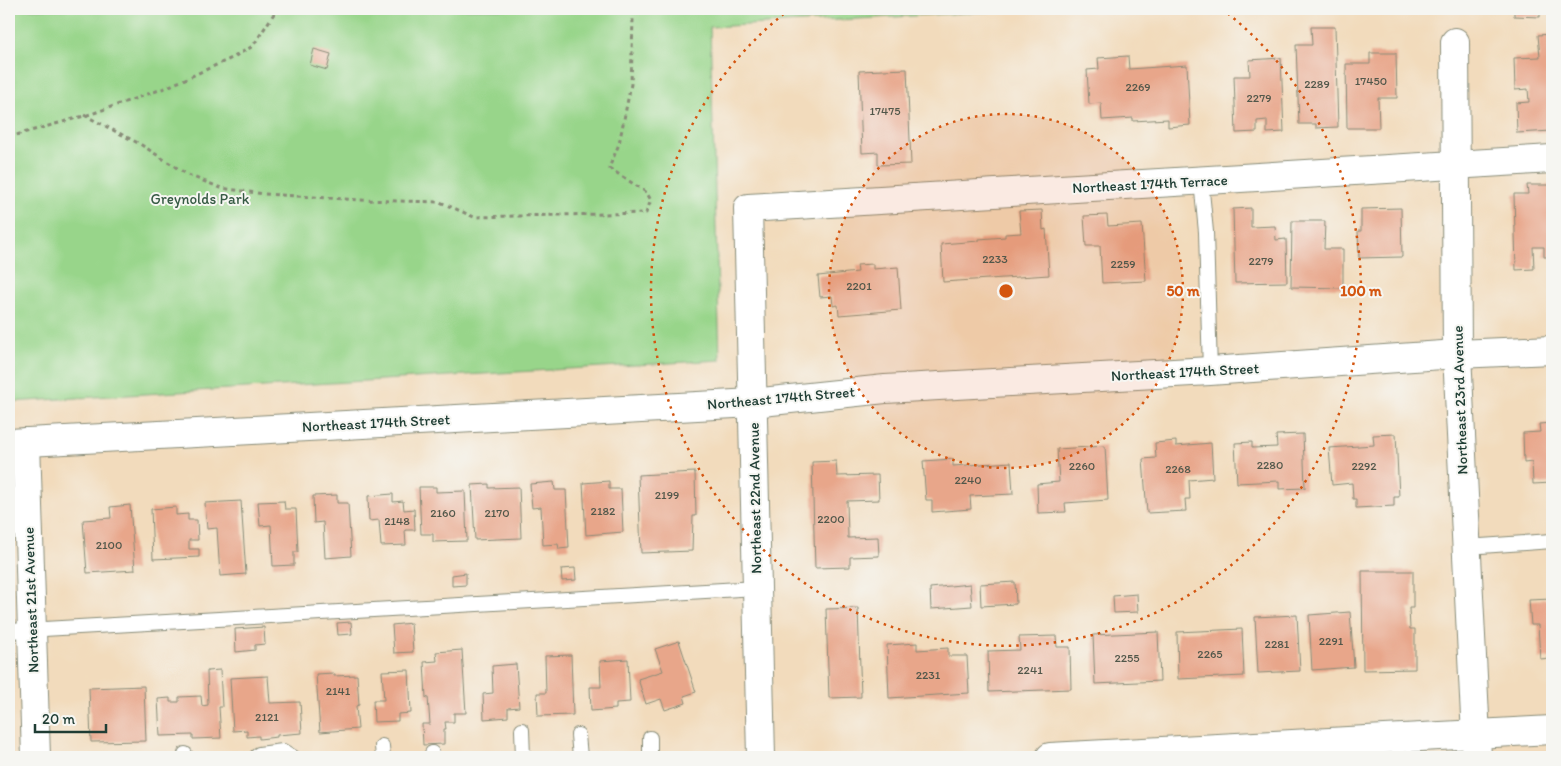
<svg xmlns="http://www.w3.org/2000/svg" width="1561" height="766" viewBox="0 0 1561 766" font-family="Itim,sans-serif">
<rect width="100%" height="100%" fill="#f6f6f2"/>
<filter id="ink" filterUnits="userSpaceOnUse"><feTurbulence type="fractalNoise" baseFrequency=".02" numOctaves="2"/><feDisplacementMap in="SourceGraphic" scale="10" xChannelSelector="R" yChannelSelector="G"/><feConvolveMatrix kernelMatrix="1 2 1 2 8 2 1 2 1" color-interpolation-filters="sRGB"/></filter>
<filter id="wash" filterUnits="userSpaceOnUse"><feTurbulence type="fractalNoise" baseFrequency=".0096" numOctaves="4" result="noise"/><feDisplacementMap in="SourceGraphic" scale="20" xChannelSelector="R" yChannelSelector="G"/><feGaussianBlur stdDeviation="1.12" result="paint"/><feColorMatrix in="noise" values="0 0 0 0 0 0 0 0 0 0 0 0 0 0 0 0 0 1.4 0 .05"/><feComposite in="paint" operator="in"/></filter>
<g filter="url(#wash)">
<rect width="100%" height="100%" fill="#f2dbbc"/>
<polygon fill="#98d58a" stroke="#5c895f" points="9,9 1040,9 710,27 720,360 9,402"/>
<g id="blocks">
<g fill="#e8a68a">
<polygon points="1514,9 1540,9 1540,17 1514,16"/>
<polygon points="1311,27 1335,27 1338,127 1316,128 1316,124 1299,124 1296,45 1312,45"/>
<polygon points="1552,34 1552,131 1517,133 1516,103 1529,102 1528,89 1515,90 1514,58 1540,57 1538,35"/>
<polygon points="314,49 331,54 327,70 310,65"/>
<polygon points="1370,53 1396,53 1397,98 1378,98 1379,128 1347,128 1346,64 1370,64"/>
<polygon points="1128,56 1129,69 1187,65 1190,125 1168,127 1168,119 1133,121 1133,118 1102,120 1101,103 1089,104 1087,70 1099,69 1098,58"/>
<polygon points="1281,58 1284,132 1267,133 1267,120 1257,121 1257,132 1236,133 1234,76 1250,76 1249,60"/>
<polygon points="907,69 911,164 878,165 878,152 862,153 859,71"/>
<polygon points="1527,185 1552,185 1552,257 1544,257 1544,247 1533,247 1534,269 1516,270 1514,194 1528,194"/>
<polygon points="1251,208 1251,227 1275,226 1276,240 1286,239 1287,282 1235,283 1233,209"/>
<polygon points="1401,208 1402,257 1359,258 1358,231 1361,231 1361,209"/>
<polygon points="1042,210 1043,230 1046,229 1049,275 943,282 941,244 979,241 979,239 1005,237 1005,234 1021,233 1019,211"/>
<polygon points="1107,215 1108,226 1142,224 1146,281 1102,283 1100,246 1086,246 1084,216"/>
<polygon points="1292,221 1325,221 1324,249 1343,249 1343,288 1291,287"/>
<polygon points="873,264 873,269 898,267 901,310 839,315 838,305 833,306 832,296 820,297 818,276 858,272 857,265"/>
<polygon points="1552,423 1552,483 1533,484 1532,462 1524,463 1523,433 1540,432 1539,424"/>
<polygon points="1303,434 1305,488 1279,489 1279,481 1237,483 1235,443 1252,442 1252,448 1277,447 1276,435"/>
<polygon points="1396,434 1399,497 1394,497 1394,506 1356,508 1356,499 1353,499 1352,483 1332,485 1329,448 1374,445 1373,435"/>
<polygon points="1176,441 1176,446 1211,443 1213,478 1189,480 1190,499 1185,499 1186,511 1147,513 1143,459 1156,458 1155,443"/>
<polygon points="1105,446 1108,500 1065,503 1066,512 1038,513 1037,484 1059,482 1057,449"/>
<polygon points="953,459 953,466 1011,462 1013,494 970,496 971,509 932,512 932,500 926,500 923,461"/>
<polygon points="836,461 837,476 878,475 879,500 847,501 848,538 878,537 879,556 850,557 850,567 815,568 812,462"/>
<polygon points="695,472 696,516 693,516 692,551 641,553 638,475"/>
<polygon points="609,481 609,489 621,489 623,532 586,535 583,483"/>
<polygon points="554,482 555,490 566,490 569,548 559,549 558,544 543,545 541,507 532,508 530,484"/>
<polygon points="489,484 489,488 519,487 521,538 475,540 472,485"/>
<polygon points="419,487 436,487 436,492 465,491 467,541 433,542 433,534 421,534"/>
<polygon points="393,494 393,502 403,501 404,510 414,509 415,530 405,530 406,545 381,546 379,520 369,521 368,496"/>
<polygon points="337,495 337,503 348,503 351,556 325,558 323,522 314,523 313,496"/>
<polygon points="241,501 246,574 220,576 217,528 207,529 205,503"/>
<polygon points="284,501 285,509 296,509 298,552 294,552 294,565 273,566 271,525 260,526 258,502"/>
<polygon points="130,505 135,570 87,573 83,520 111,518 110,507"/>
<polygon points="176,507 176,515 188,514 188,520 197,520 198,540 189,540 189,549 199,549 199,557 153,559 151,509"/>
<polygon points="575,568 576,580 562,581 561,569"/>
<polygon points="1362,571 1413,571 1413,608 1409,608 1410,629 1415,629 1415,669 1363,670"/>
<polygon points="466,573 466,585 452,586 452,575"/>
<polygon points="1015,582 1016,604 981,606 980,584"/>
<polygon points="970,584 972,606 931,609 930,588"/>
<polygon points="1137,594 1138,612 1114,613 1113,596"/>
<polygon points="1552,599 1552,658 1540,659 1538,625 1531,625 1529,600"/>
<polygon points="858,608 861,697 829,698 826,609"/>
<polygon points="1350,612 1354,667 1312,670 1309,615"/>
<polygon points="1297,615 1300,671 1258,673 1255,617"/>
<polygon points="351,622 352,634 338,635 337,623"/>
<polygon points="411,623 413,652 394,653 392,625"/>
<polygon points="264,627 265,644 255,645 255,650 236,652 235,629"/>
<polygon points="1242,629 1244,676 1178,679 1177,632"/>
<polygon points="1158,632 1160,681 1095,684 1093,635"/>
<polygon points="1056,636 1057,647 1070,647 1071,689 989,692 988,651 1020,650 1019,637"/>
<polygon points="679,641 696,692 684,696 686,703 665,710 661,699 646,704 638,679 663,671 655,649"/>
<polygon points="917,643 917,650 948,648 948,656 967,656 969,693 889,698 887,645"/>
<polygon points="462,650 466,713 454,713 454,722 445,722 446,729 444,729 444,744 423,745 422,724 430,724 428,697 426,698 424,662 437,661 436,652"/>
<polygon points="571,655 573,715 538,716 537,693 546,693 545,656"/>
<polygon points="628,659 630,702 616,703 616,709 591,711 590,687 601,687 600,661"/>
<polygon points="516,664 519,707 508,708 508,717 484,719 483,694 493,693 492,666"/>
<polygon points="220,670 222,707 219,707 221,738 193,739 193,735 160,736 158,699 170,698 170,702 179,702 179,697 201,696 202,706 208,705 207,671"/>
<polygon points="409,670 411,713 398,714 398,721 374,722 373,700 384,700 382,671"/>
<polygon points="334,673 334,676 357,675 359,705 356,706 358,729 320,732 316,674"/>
<polygon points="268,676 270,703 300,702 302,733 277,735 277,737 259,739 259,736 247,737 247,730 233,731 230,678"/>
<polygon points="144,686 146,741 91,742 89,688"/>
</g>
</g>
</g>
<g filter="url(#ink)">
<use href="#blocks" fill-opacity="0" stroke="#888c78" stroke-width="1"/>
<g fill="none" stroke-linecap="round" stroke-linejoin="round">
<g stroke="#888c78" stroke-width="16">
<g id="service">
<polyline points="1201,181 1206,232 1210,371"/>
<polyline points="1466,547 1552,541"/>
<polyline points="9,631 757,588"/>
<polyline points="522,730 523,757"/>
<polyline points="578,735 580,757"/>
<polyline points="650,738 650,757"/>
<polyline points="382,746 383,757"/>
<polyline points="432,753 433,757"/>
<polyline points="185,754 185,757"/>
<polyline points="256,757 259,754 283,751 293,757"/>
</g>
</g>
<g stroke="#888c78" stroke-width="30">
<g id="minor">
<polyline points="1455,42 1457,354 1477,757"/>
<polyline points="26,442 36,757"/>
<polyline points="9,443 753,403 885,389 1210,371 1457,354 1552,350"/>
<polyline points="761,757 748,208 1552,159"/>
<polyline points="1050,757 1552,730"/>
</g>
</g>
<g stroke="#888c78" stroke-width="3" stroke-dasharray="4 4" stroke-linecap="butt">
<polyline points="84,115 140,144 188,175 221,188 264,194 359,200 440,202 474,217 646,213 651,200 646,192 609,168 619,144 631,84 633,19"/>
<polyline points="9,137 91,114 165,88 232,58 253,46 277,9"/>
</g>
<use href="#service" stroke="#fff" stroke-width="14"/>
<use href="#minor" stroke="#fff" stroke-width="28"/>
</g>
</g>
<circle cx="1006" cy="291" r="177" fill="#d45610" fill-opacity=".12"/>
<g fill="none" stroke="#d45610" stroke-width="2.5" stroke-dasharray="2.5 5">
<circle cx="1006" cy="291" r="177"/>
<path d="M1222 9A355 355 0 1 1 790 9"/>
</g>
<g text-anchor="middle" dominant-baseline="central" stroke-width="4" stroke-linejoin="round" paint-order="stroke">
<g font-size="12" fill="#51574a">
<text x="1371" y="81">17450</text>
<text x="1317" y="84">2289</text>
<text x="1138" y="87">2269</text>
<text x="1259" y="98">2279</text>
<text x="885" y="111">17475</text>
<text x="995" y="259">2233</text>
<text x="1261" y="261">2279</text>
<text x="1123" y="264">2259</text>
<text x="859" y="286">2201</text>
<text x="1270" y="465">2280</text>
<text x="1082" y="466">2260</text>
<text x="1364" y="466">2292</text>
<text x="1178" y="469">2268</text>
<text x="968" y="480">2240</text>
<text x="667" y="495">2199</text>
<text x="603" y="511">2182</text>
<text x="443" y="513">2160</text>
<text x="497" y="513">2170</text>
<text x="831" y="519">2200</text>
<text x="397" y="521">2148</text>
<text x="109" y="545">2100</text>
<text x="1331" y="641">2291</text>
<text x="1277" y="644">2281</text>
<text x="1210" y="654">2265</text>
<text x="1127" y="658">2255</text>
<text x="1030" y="670">2241</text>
<text x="928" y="675">2231</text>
<text x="338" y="691">2141</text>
<text x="267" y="717">2121</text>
</g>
<g font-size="15" fill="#1f3d34" stroke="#f6f6f2">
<text transform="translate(1150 184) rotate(-3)">Northeast 174th Terrace</text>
<text transform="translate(1185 372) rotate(-3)">Northeast 174th Street</text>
<text transform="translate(781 398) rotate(-5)">Northeast 174th Street</text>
<text transform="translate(1460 400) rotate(-92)">Northeast 23rd Avenue</text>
<text transform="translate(376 423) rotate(-3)">Northeast 174th Street</text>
<text transform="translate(755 498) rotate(-91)">Northeast 22nd Avenue</text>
<text transform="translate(31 600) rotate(-92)">Northeast 21st Avenue</text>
</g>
<g font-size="15" fill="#375b45" stroke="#f6f6f2">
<text x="200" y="199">Greynolds Park</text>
</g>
</g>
<circle cx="1006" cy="291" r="8" fill="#d45610" stroke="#f6f6f2" stroke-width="2.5"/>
<g font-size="15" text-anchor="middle" font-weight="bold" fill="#d45610" stroke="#f6f6f2" stroke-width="4" stroke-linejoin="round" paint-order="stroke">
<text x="1183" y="296">50 m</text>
<text x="1361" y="296">100 m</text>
</g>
<rect width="1561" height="766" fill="none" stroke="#f6f6f2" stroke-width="30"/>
<path d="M35 724v8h71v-8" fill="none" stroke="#1f3d34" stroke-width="2.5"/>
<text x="42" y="724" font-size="15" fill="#1f3d34" stroke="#f6f6f2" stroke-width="4" paint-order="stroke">20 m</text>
</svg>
